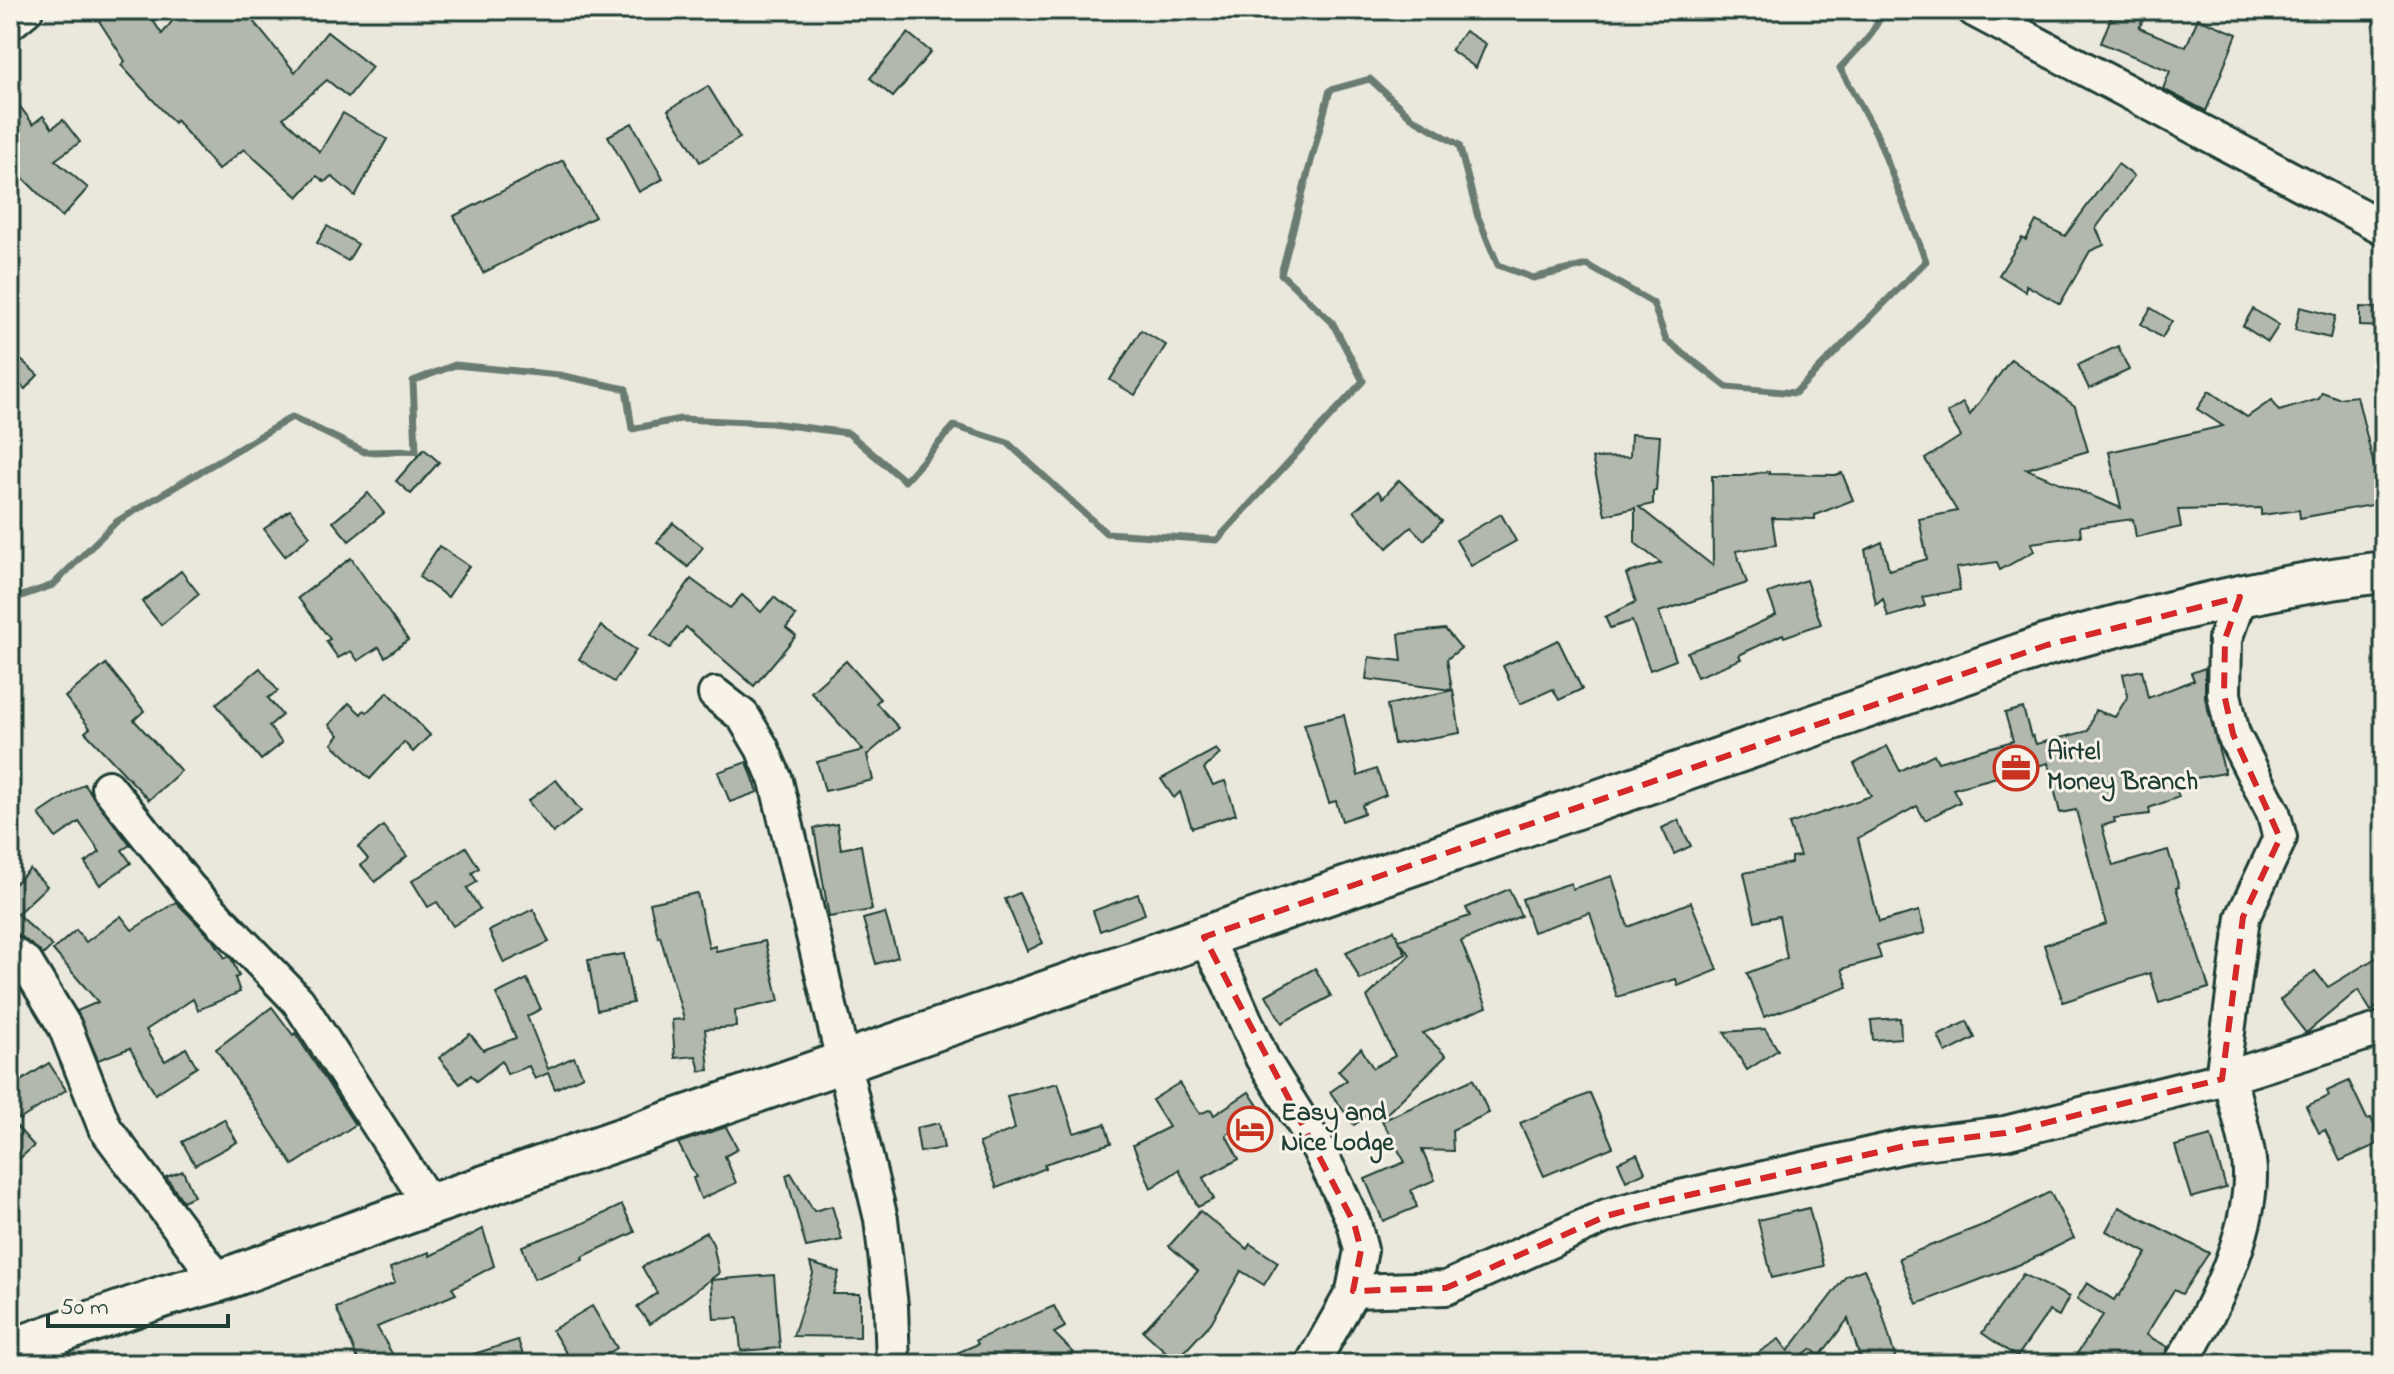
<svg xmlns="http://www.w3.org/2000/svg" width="2394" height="1374" viewBox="0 0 2394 1374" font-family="'Indie Flower',sans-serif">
<rect width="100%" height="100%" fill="#eae8dd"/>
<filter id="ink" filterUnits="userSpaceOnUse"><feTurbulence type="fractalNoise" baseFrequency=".0125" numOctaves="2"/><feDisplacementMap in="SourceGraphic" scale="16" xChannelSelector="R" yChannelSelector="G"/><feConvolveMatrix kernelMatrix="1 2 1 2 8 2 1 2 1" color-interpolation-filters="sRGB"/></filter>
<g filter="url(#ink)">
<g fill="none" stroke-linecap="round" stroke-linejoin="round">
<g stroke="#6a7c72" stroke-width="7">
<polyline points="2292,10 2304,15 2364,14 2368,10"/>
<polyline points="10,600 53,585 116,522 292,417 365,452 416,451 413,381 455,365 559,375 626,389 632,429 680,419 771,423 848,433 905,481 954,426 1008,443 1106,533 1217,540 1363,381 1332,322 1281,274 1330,90 1370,79 1411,117 1459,145 1478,217 1498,265 1533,278 1587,265 1653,303 1666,340 1727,387 1795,393 1926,261 1876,133 1840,68 1869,37 1885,10"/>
</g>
</g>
<g fill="#b2b8ae" stroke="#1f3d34" stroke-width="2">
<polygon points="92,10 146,10 162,34 181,10 186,10 198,19 209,10 244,10 295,72 327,32 372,67 348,97 327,80 283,118 320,152 343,113 387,139 355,196 331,176 325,182 317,176 298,197 244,149 218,170 176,120 174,123 121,65 125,61"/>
<polygon points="2114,10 2148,10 2139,28 2186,47 2198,18 2237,34 2206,111 2163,89 2170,71 2101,43"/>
<polygon points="1465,31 1486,44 1476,68 1451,50"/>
<polygon points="908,33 931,52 893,97 870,78"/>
<polygon points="708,86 740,138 700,162 668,110"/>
<polygon points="10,93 33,124 43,116 52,128 63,120 80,142 55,160 88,188 62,217 24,179 10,160"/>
<polygon points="632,123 663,179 639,192 608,136"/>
<polygon points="563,160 595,217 483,273 454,216"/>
<polygon points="2118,164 2134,176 2096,228 2104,245 2090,251 2060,304 2026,285 2026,292 1999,275 2022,238 2026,240 2036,221 2065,236"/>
<polygon points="327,226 358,244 348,261 317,243"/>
<polygon points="2300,307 2335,316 2330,338 2295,330"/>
<polygon points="2360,307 2384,308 2384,327 2360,326"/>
<polygon points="2151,308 2172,321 2162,338 2141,324"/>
<polygon points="2253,309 2279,325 2268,342 2243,326"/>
<polygon points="1141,330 1166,345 1135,395 1110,380"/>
<polygon points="2118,346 2129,370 2089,389 2078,365"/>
<polygon points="10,350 38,375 25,389 10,376"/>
<polygon points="2011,359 2075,406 2088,451 2026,469 2121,508 2109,452 2223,426 2197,409 2209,391 2247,417 2272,400 2279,411 2319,399 2322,392 2338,398 2357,396 2383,503 2300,518 2299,510 2261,515 2261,508 2178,510 2181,527 2136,537 2133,519 2080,526 2081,536 2031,543 2034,551 2000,570 1997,562 1956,568 1960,590 1922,597 1925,606 1888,617 1883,599 1876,605 1865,550 1882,542 1889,570 1927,559 1919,519 1957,511 1925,459 1961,436 1947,413 1963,403 1970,415"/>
<polygon points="1631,434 1660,436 1656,491 1653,491 1653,504 1639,507 1713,566 1712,476 1742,476 1769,471 1769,474 1835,475 1842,473 1853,500 1815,515 1815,519 1772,518 1776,545 1736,551 1747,583 1659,612 1676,660 1650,670 1632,621 1610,628 1605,617 1636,602 1626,574 1661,563 1635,543 1635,508 1605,515 1592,458 1630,457"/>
<polygon points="424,449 439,462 411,494 396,481"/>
<polygon points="1399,480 1442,521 1424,540 1411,527 1387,548 1354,511 1378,491 1383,498"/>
<polygon points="368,493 384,513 349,541 333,522"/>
<polygon points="290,510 310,536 285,556 264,529"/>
<polygon points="1501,514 1516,541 1471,566 1456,540"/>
<polygon points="673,523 703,547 688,567 657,542"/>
<polygon points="439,546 469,566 448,597 419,577"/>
<polygon points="351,558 408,640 385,657 379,647 358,661 351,651 338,658 326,641 330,639 298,598"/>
<polygon points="181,571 199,594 161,625 142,602"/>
<polygon points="691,579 730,608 742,595 761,612 774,597 796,616 786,628 796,636 754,686 686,627 670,648 651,635"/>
<polygon points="1806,580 1821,624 1784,637 1783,634 1739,655 1741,659 1697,677 1687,652 1731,636 1776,615 1768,593"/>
<polygon points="601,626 636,650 614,682 579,659"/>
<polygon points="1445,629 1461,648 1447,659 1452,690 1366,679 1369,657 1402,661 1399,634"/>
<polygon points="1558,640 1582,689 1559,700 1553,689 1520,704 1503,666"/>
<polygon points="846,661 880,699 876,703 899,728 867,755 873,780 825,791 817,762 863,750 811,692"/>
<polygon points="106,664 144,711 134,720 181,771 149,800 85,732 90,728 65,697"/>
<polygon points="260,668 278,691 268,698 282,715 269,726 282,743 261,760 216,704"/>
<polygon points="2205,668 2205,698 2225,773 2174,782 2179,797 2149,808 2150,814 2114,818 2115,822 2102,826 2113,866 2168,850 2179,887 2176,888 2209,988 2159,1003 2150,973 2063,1002 2044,945 2106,924 2076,810 2060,813 2048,763 1953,789 1960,802 1925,820 1917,806 1858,838 1879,922 1919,911 1925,933 1877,945 1881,958 1842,969 1848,987 1764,1017 1747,973 1787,958 1779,916 1755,921 1744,873 1791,863 1791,857 1800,856 1789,824 1871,796 1854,764 1887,746 1900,771 1934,754 1938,762 2013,741 2005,713 2023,708 2031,737 2033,736 2036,744 2088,731 2095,710 2115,717 2128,696 2123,674 2142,670 2148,698 2194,680 2191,673"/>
<polygon points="1453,690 1460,733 1394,744 1387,705"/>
<polygon points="388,692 430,735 413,752 404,742 370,779 332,744 339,735 329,725 349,703 361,714 364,710 367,712"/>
<polygon points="1344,715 1358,776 1376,769 1386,795 1362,805 1364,813 1342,821 1336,801 1329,803 1304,724"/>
<polygon points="1216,749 1220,754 1204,769 1213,785 1225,781 1236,814 1192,828 1180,792 1174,798 1161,779"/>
<polygon points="747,762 758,792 730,802 718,772"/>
<polygon points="556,780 581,811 553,833 528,801"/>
<polygon points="84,784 130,845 122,850 131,863 100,885 85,863 100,852 79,822 56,838 39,814"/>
<polygon points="1678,820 1691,846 1674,854 1662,828"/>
<polygon points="837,824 841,849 861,845 872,910 829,917 814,828"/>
<polygon points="383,826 407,856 375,882 361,865 368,859 358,847"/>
<polygon points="466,847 479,868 472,873 477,882 467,888 480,909 453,926 437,902 428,907 412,881"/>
<polygon points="30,869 47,886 17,914 52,946 43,955 21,936 10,933 10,888"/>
<polygon points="1612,876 1628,927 1691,902 1718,970 1678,986 1676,979 1617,997 1590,913 1533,932 1522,899 1571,883 1572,889"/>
<polygon points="1509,889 1521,916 1461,941 1487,1007 1423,1033 1446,1056 1381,1119 1376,1110 1354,1125 1330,1092 1347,1080 1338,1071 1361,1048 1373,1068 1395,1056 1367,997 1410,955 1399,941 1406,954 1360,980 1346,952 1394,930 1399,940 1470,916 1466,908"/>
<polygon points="697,893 709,948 715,946 716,951 765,941 779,1001 735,1011 736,1027 705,1029 709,1070 700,1071 696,1056 675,1058 672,1020 684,1019 660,936 658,937 650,903"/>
<polygon points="1019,893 1043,943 1027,951 1005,899"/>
<polygon points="1138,894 1145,914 1100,931 1093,911"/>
<polygon points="176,902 214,941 225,958 229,956 232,960 239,976 235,978 240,992 198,1010 193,999 146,1030 165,1061 186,1048 197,1067 155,1094 130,1048 98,1060 77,1011 98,1002 53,950 76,930 86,942 121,916 132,930"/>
<polygon points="533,909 549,942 504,963 489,931"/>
<polygon points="885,913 898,957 876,964 863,919"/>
<polygon points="2384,953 2384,1003 2371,1011 2358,990 2306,1033 2280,1000 2315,971 2328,987"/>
<polygon points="624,954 633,1003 597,1010 588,960"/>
<polygon points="1315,968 1331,996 1282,1023 1266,995"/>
<polygon points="527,979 541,1009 527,1016 548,1069 574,1057 583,1076 555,1089 548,1073 535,1079 529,1066 507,1074 502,1061 476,1081 471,1075 460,1084 439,1058 470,1034 483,1050 516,1038 496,994"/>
<polygon points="272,1007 293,1035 295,1033 355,1125 293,1165 216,1049"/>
<polygon points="1900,1018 1901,1038 1873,1040 1871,1020"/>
<polygon points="1967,1021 1975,1038 1946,1053 1938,1036"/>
<polygon points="1765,1029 1778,1050 1747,1070 1724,1032"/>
<polygon points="49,1063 66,1090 19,1120 10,1107 10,1088"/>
<polygon points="1473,1079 1489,1113 1452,1130 1453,1151 1422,1150 1435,1180 1411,1190 1417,1207 1383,1221 1365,1179 1405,1162 1382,1121"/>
<polygon points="2349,1081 2367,1119 2371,1118 2382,1142 2340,1161 2325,1130 2319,1133 2306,1106 2329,1096 2327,1091"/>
<polygon points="1058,1083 1074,1133 1105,1124 1111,1143 1044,1164 1046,1168 997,1188 979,1143 1015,1129 1007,1096"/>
<polygon points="1179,1083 1200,1114 1211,1109 1214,1115 1249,1092 1262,1112 1226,1135 1239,1159 1203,1178 1214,1199 1198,1207 1179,1170 1151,1188 1133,1145 1169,1127 1152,1100"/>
<polygon points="1590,1093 1613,1147 1544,1176 1520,1123"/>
<polygon points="10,1119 34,1146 19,1159 10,1149"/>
<polygon points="224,1119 237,1142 195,1165 182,1142"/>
<polygon points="939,1123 944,1148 920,1152 916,1128"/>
<polygon points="726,1127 738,1149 725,1156 736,1183 701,1199 693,1178 696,1177 678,1143"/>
<polygon points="2211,1136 2226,1188 2191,1198 2175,1146"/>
<polygon points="1637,1154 1645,1172 1626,1181 1618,1162"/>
<polygon points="183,1171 194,1196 183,1201 166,1177"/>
<polygon points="791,1173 814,1211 832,1206 842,1240 806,1247 786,1175"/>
<polygon points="2050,1192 2074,1238 2026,1262 1917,1304 1899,1258 1988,1223"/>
<polygon points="622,1205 635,1232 582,1257 583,1260 534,1279 522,1246 584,1223"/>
<polygon points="2119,1207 2209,1253 2182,1294 2174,1290 2146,1335 2168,1347 2161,1364 2137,1352 2129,1364 2070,1364 2103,1315 2077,1299 2087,1283 2114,1300 2117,1295 2119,1296 2147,1253 2106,1231"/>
<polygon points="1809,1208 1824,1266 1772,1278 1758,1220"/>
<polygon points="1200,1211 1247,1249 1250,1244 1278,1262 1264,1285 1241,1271 1211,1323 1176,1361 1143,1331 1198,1271 1169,1246"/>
<polygon points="483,1229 494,1266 452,1288 456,1294 377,1327 398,1364 360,1364 336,1308 395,1283 390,1268 429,1252 430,1256"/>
<polygon points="706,1232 713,1244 719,1273 650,1324 637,1307 657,1293 642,1267"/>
<polygon points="810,1263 839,1272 833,1294 860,1294 860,1337 793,1336 813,1274"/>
<polygon points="1864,1269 1880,1305 1897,1364 1862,1364 1848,1319 1820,1356 1811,1349 1794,1360 1797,1364 1741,1364 1779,1339 1788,1351 1846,1276"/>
<polygon points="2023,1274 2069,1297 2059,1316 2049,1311 2017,1357 1982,1333"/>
<polygon points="774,1275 780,1348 741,1351 738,1318 714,1319 711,1280"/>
<polygon points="592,1306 617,1348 591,1364 573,1364 552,1330"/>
<polygon points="1054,1306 1065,1327 1054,1333 1074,1353 1062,1364 931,1364 978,1344 976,1340"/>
<polygon points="518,1340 526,1364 456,1364 455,1360"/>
</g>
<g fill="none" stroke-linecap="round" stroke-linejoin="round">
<g stroke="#1f3d34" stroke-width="38">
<g id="minor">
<polyline points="1974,10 2384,228"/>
<polyline points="10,23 26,10"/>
<polyline points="715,694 743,716 762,748 776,781 881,1219 891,1306 893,1364"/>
<polyline points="108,787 189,888 298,1001 430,1205"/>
<polyline points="1204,937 1228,981 1262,1058 1317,1146 1339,1190 1354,1223 1361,1250 1353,1291 1312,1364"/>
<polyline points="10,952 26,963 65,1027 105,1128 219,1281"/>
<polyline points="2222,1079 2243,917 2280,838 2273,812 2233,734 2224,694 2225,639 2240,597"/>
<polyline points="1353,1291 1446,1288 1606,1216 1658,1202 1914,1144 2005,1133 2222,1079 2384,1028"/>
<path d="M 2180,1364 C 2212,1314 2251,1233 2250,1173 C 2250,1148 2235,1103 2229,1076"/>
</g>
</g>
<g stroke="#1f3d34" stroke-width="46">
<path id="major" d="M 10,1350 L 165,1296 L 219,1281 L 430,1205 L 2047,645 C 2158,614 2270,585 2384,572"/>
</g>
<use href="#minor" stroke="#f7f3e8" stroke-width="32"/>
<use href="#major" stroke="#f7f3e8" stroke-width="40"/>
</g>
</g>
<path fill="none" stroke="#d62828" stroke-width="6" stroke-dasharray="16 10" stroke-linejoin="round" d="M 2240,597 L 2225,639 L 2224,694 L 2233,734 L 2280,838 L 2243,917 L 2222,1079 L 2005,1133 L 1914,1144 L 1658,1202 L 1606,1216 L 1446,1288 L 1353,1291 L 1361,1250 L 1354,1223 L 1204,937 L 2047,645 Z"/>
<defs>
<g id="office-ring" transform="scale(2.3)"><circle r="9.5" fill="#f7f3e8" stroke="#c8321e" stroke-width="1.5"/><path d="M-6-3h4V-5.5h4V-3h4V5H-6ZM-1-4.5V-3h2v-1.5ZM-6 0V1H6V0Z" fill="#c8321e"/></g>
<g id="hotel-ring" transform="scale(2.3)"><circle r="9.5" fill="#f7f3e8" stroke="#c8321e" stroke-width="1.5"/><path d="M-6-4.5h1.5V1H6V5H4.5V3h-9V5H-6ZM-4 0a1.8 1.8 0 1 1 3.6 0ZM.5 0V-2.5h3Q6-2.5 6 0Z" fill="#c8321e"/></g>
</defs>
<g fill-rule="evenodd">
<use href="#office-ring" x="2016" y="768"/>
<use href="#hotel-ring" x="1250" y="1129"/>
</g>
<g text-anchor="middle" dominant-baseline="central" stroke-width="6" stroke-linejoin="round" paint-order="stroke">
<g font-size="26" font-weight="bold" fill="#1f3d34" stroke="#f7f3e8" text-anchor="start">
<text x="2047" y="753">Airtel<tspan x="2047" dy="30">Money Branch</tspan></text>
<text x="1281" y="1114">Easy and<tspan x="1281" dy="30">Nice Lodge</tspan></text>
</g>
</g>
<rect width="2394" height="1374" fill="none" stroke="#f7f3e8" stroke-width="40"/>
<rect x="20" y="20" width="2354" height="1334" fill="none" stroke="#1f3d34" stroke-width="3" filter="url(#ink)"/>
<path d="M48 1314v12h180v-12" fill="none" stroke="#1f3d34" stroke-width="4"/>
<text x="60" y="1314" font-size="24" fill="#1f3d34" stroke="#f7f3e8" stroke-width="6" paint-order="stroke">50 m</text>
</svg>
